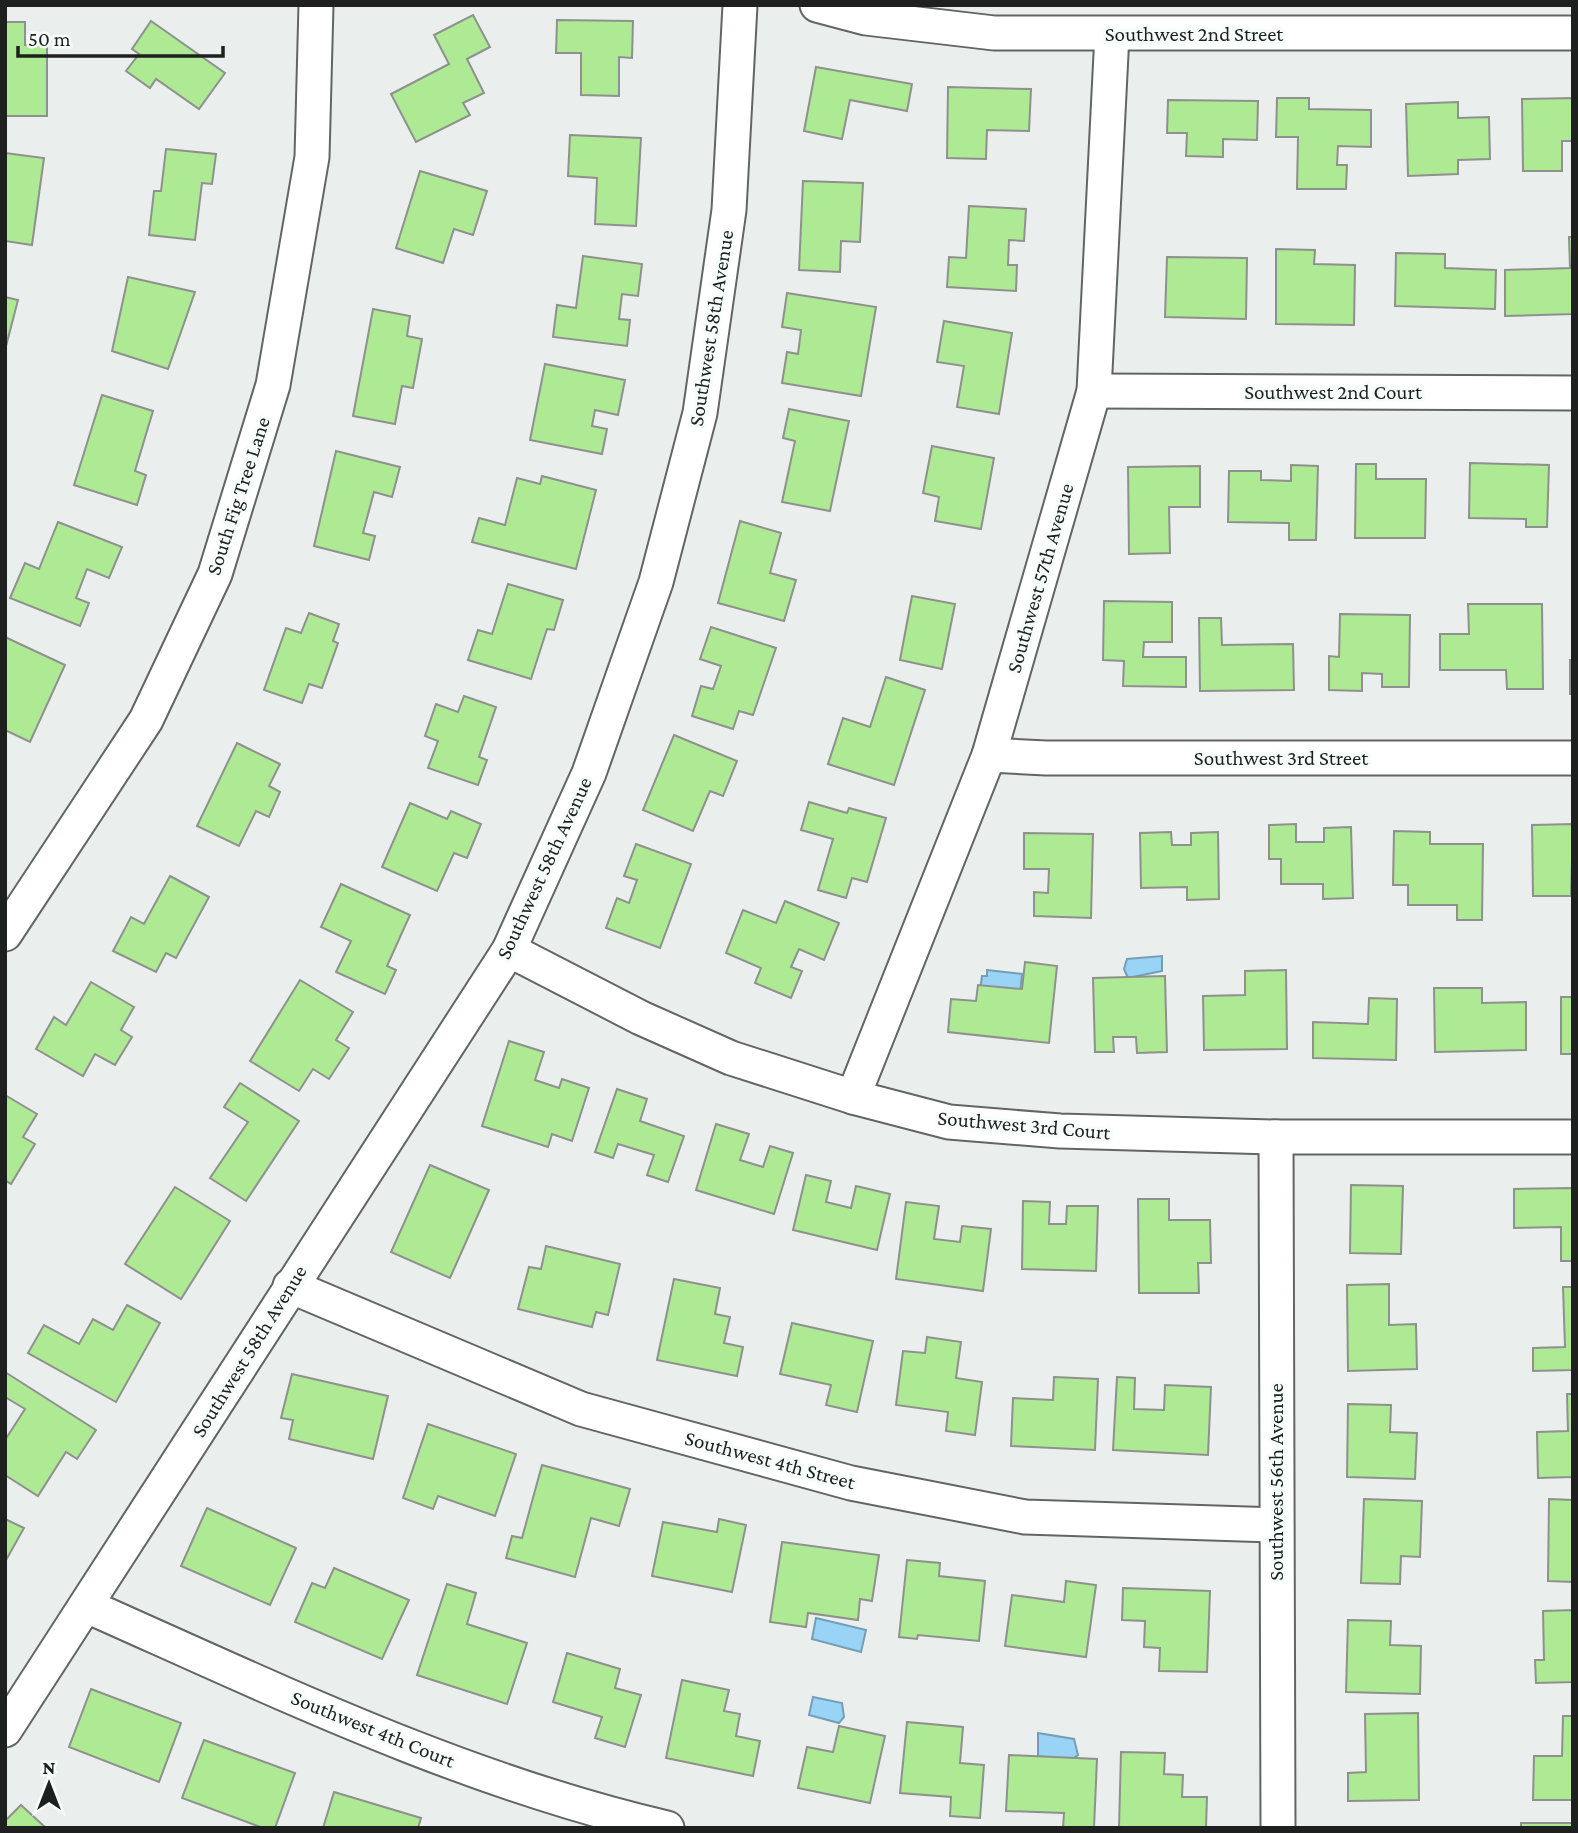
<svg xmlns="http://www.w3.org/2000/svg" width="1578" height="1833" viewBox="0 0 1578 1833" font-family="'Crimson Pro',serif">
<rect width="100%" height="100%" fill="#eaefed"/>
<g fill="#99d4f6" stroke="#749eb6" stroke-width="2">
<polygon points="1162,956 1162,971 1128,978 1124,969 1127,959"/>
<polygon points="987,970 1022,974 1020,994 980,990 982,976 987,976"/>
<polygon points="816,1618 866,1630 861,1652 812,1639"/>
<polygon points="813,1697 842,1703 844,1717 839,1723 809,1715"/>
<polygon points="1038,1733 1074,1739 1078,1755 1071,1760 1038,1756"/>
</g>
<g fill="#aee993" stroke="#8e918d" stroke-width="2">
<polygon points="473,15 490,47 467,59 484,93 463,103 470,115 416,142 391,94 449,64 434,35"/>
<polygon points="557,20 633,21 632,58 619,57 619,96 581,95 581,53 556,53"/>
<polygon points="151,21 225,73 199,109 156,79 150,88 126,71 139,54 132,49"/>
<polygon points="5,22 25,22 25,45 47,45 47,116 5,116"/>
<polygon points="816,67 912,84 907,111 850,100 842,139 804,131"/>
<polygon points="948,87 1031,89 1029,131 987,130 986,159 947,158"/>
<polygon points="1277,98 1309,98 1309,109 1371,110 1371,147 1338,146 1337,165 1347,165 1346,189 1297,189 1298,137 1276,137"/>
<polygon points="1573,98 1573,141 1562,141 1562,171 1523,171 1522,99"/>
<polygon points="1168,100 1258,101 1257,140 1223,139 1223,157 1186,156 1187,133 1167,133"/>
<polygon points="1458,102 1458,118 1489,117 1490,159 1458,160 1458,174 1408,176 1406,104"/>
<polygon points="570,135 641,138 636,226 595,224 597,178 568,176"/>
<polygon points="166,149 216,154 212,184 202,183 195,240 149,235 154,191 161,191"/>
<polygon points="5,153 44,158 32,245 5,241"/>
<polygon points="420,171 487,191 473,235 454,229 443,263 396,248"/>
<polygon points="803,181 863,183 860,242 841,241 840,272 799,270"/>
<polygon points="969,206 1026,209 1024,241 1009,240 1008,265 1017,265 1016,291 947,287 949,257 966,258"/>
<polygon points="1569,237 1573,237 1573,314 1505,316 1505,270 1570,268"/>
<polygon points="1276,249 1315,250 1314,264 1355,265 1354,325 1276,324"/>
<polygon points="1396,253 1445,254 1445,268 1496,270 1495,309 1395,306"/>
<polygon points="583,256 642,264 638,296 622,294 619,319 630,320 627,346 553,337 557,305 576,308"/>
<polygon points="1167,257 1247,258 1246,319 1165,317"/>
<polygon points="128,277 195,292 168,369 112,351"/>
<polygon points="787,293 876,307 861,396 782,383 787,352 798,354 801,330 782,327"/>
<polygon points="5,297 18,300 5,350"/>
<polygon points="373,309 410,316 407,336 422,339 413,388 402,386 395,424 353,416"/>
<polygon points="944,321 1012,333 999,414 957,407 964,366 937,362"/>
<polygon points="545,364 625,380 618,415 595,410 592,426 607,429 602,454 530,440"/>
<polygon points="102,395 153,411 135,471 146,475 137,505 74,485"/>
<polygon points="789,409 849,421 830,511 782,502 795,441 783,438"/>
<polygon points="932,446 994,458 981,529 935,521 939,497 923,493"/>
<polygon points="336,451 400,467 392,497 374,492 363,533 375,536 369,560 314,546"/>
<polygon points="1470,463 1549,465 1547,527 1526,527 1526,519 1469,518"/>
<polygon points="1356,464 1376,464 1376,479 1426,479 1425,538 1355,538"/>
<polygon points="1291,465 1318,466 1316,540 1289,540 1289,523 1228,522 1229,471 1261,471 1261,480 1291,481"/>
<polygon points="1200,466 1200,507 1169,507 1170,553 1129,554 1128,467"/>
<polygon points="542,476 596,490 576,569 472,542 479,518 505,525 517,478 540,484"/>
<polygon points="740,521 781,533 770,573 796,580 784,621 718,603"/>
<polygon points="58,522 122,547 109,578 87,569 76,598 89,603 80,626 10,598 25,563 39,569"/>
<polygon points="508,584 563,600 554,630 547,629 531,679 468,660 478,630 492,634"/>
<polygon points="912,596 955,604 942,669 900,660"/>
<polygon points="1104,601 1172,602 1172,642 1144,642 1143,657 1186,657 1186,687 1123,686 1124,661 1103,660"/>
<polygon points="1468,604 1542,604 1543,689 1507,689 1506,670 1440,670 1440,634 1469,634"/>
<polygon points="309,613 339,624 333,641 338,643 322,688 309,684 302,703 264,690 286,628 301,633"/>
<polygon points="1340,614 1410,615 1409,687 1382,687 1382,674 1362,673 1362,691 1329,690 1329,656 1339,657"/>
<polygon points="1199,618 1221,618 1222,645 1293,644 1294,690 1200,691"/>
<polygon points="711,627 776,648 753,715 739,711 733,729 692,716 701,686 713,689 721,666 700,659"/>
<polygon points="5,637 65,665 30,742 5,730"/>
<rect x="1570" y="660" width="3" height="34"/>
<polygon points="886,677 925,690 894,785 828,764 843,718 870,727"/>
<polygon points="464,696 496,707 479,757 487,760 478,785 428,768 438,741 425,736 436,704 458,712"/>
<polygon points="674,735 737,761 723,796 710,791 693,831 643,810"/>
<polygon points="237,743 280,764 269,786 280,792 269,817 256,811 239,846 197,826"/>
<polygon points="809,802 847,813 849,808 886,818 867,882 852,878 846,898 818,890 833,839 801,830"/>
<polygon points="410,803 447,819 451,811 481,824 467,858 454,853 437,891 382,867"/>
<polygon points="1296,824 1296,842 1324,842 1324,828 1351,827 1353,898 1323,899 1323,884 1281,884 1281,859 1269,859 1269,825"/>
<polygon points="1573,824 1571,896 1533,896 1532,825"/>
<polygon points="1394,831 1430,832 1430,844 1483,844 1482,920 1457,920 1457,905 1408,905 1408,885 1393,885"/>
<polygon points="1171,832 1172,845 1191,845 1191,833 1218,832 1219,899 1187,900 1187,887 1141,888 1140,833"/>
<polygon points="1024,833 1093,834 1091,918 1034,916 1034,892 1048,893 1049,869 1024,869"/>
<polygon points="636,844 691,864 660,948 606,928 617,898 629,903 637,880 624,876"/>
<polygon points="170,876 209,897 176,958 166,953 156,972 113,951 131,917 144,924"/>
<polygon points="341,884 410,915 387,966 396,970 385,994 336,972 351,941 321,927"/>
<polygon points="785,901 839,923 824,960 799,949 791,967 802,971 791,998 755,983 761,968 726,953 743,910 776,923"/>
<polygon points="1025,962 1057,966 1049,1043 948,1032 951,999 976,1001 978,985 1022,989"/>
<polygon points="1286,970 1287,1049 1204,1050 1203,996 1245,995 1245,971"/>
<polygon points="1165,976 1167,1052 1137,1053 1136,1037 1113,1037 1114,1052 1095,1052 1093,978"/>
<polygon points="300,980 353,1012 336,1040 349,1048 329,1079 313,1069 299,1091 250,1061"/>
<polygon points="91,982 134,1007 121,1030 132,1037 115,1065 95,1054 83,1076 36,1049 54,1017 66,1025"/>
<polygon points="1434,988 1482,988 1482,1003 1526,1002 1526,1050 1435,1052"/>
<rect x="1561" y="997" width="12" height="57"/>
<polygon points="1369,998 1397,999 1396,1060 1313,1058 1313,1022 1368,1024"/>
<polygon points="509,1041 544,1052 535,1080 559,1088 562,1079 589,1088 572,1141 552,1134 548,1147 482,1126"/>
<polygon points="240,1083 299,1121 246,1201 210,1178 248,1122 224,1107"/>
<polygon points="617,1089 647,1099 640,1121 684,1136 668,1182 647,1175 654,1155 618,1144 613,1158 595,1152"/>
<polygon points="5,1095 37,1114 23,1137 35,1144 11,1184 5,1180"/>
<polygon points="716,1124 749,1134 740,1160 763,1167 770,1146 793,1153 774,1214 696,1190"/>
<polygon points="430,1165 489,1190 450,1278 391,1252"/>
<polygon points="806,1175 831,1181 826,1202 851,1208 856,1186 890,1194 877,1250 793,1230"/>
<polygon points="1351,1185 1403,1186 1401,1254 1350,1253"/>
<polygon points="175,1187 230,1221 181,1299 125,1264"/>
<polygon points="1573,1188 1573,1261 1561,1261 1561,1227 1514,1228 1514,1189"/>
<polygon points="1138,1199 1169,1199 1169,1220 1210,1220 1211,1263 1198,1263 1199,1293 1139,1293"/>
<polygon points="1023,1201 1050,1202 1049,1224 1066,1224 1067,1206 1098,1206 1096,1271 1022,1269"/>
<polygon points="906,1202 939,1206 934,1239 960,1242 962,1226 991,1229 983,1291 896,1279"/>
<polygon points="546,1246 620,1264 608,1315 596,1312 592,1327 518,1309 529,1267 541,1269"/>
<polygon points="674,1279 720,1288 715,1314 730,1317 724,1343 743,1347 737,1376 657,1360"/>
<polygon points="1389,1284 1389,1325 1416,1324 1417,1369 1348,1371 1347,1285"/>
<polygon points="1563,1287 1573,1287 1573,1370 1533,1371 1533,1348 1565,1347"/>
<polygon points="127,1305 160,1323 116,1402 28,1353 44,1325 79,1344 93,1319 113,1330"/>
<polygon points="792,1323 873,1341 857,1412 826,1405 831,1385 780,1374"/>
<polygon points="927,1337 961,1342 956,1378 982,1382 975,1435 946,1431 948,1412 896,1405 903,1351 925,1353"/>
<polygon points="5,1372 96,1430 77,1459 66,1452 38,1496 5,1475 5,1440 25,1409 5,1397"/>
<polygon points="292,1374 388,1396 373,1459 289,1439 293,1420 281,1418"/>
<polygon points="1054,1377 1098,1379 1095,1450 1011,1446 1013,1398 1053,1400"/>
<polygon points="1117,1377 1135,1378 1134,1409 1164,1410 1165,1385 1211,1387 1208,1455 1113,1450"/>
<polygon points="1567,1394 1573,1394 1573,1477 1538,1478 1537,1432 1568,1431"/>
<polygon points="1348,1404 1391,1405 1390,1432 1417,1433 1415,1479 1347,1477"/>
<polygon points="428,1424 516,1454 495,1516 438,1496 433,1509 403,1498"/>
<polygon points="542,1465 630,1489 619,1526 591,1518 575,1577 506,1558 512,1536 522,1538"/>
<polygon points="1364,1499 1422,1501 1420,1557 1401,1556 1400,1584 1361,1583"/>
<polygon points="1549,1499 1573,1500 1573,1582 1548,1581"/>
<polygon points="207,1508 296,1548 270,1605 181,1566"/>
<polygon points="5,1519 24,1528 5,1562"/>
<polygon points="719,1519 746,1525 732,1592 652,1576 663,1522 717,1532"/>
<polygon points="782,1542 879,1555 872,1601 860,1599 858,1620 808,1613 806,1627 770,1622"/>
<polygon points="907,1560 940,1563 939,1576 985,1581 979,1641 918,1635 917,1639 899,1637"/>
<polygon points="334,1568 409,1600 382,1659 295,1622 312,1583 325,1588"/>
<polygon points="1066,1581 1096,1585 1086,1657 1005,1646 1012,1595 1064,1602"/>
<polygon points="447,1584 476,1593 467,1624 527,1643 507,1704 417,1675"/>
<polygon points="1123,1588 1210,1591 1207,1672 1159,1671 1160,1648 1144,1647 1145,1621 1122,1620"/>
<polygon points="1573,1610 1573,1682 1536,1683 1535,1660 1544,1660 1543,1611"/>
<polygon points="1348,1620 1391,1621 1390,1645 1421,1646 1420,1694 1346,1692"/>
<polygon points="567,1653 620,1669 615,1688 641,1695 625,1747 595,1738 602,1717 553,1702"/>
<polygon points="682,1680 729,1690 724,1711 740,1714 736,1736 760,1741 753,1776 666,1758"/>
<polygon points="91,1689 181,1723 159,1782 69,1747"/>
<polygon points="1418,1713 1419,1800 1348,1801 1348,1773 1366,1772 1365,1714"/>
<polygon points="1563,1716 1573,1716 1573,1800 1533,1800 1534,1756 1562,1756"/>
<polygon points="907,1722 963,1727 960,1763 984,1765 980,1818 950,1816 951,1797 900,1793"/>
<polygon points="839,1726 885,1736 870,1803 798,1788 807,1747 833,1752"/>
<polygon points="204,1740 295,1773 275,1828 263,1828 182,1798"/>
<polygon points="1121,1752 1165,1753 1164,1774 1183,1775 1182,1797 1207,1797 1206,1828 1119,1828"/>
<polygon points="1009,1755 1097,1759 1094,1828 1063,1828 1064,1813 1006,1811"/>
<polygon points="334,1792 421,1818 418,1828 323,1828"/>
<polygon points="21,1805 46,1828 5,1828 5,1821"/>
<rect x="1521" y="1823" width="52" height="5"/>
</g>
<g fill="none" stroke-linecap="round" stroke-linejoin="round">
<g stroke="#616664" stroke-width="37">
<g id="minor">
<polyline points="817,5 866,18 994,33 1573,33"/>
<polyline points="1094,391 1573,393"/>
<polyline points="989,755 1046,758 1573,758"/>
<polyline points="5,934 146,720 215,574 273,385 312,157 316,5"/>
<polyline points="509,950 641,1018 731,1058 853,1097 949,1122 1060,1131 1276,1137 1573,1137"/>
<polyline points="853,1097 989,755 1094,391 1112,34"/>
<polyline points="1276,1137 1278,1828"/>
<polyline points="290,1286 581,1409 851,1483 1025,1517 1276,1525"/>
<path d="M 87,1606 C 276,1690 464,1781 667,1828"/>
<polyline points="5,1730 509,950 589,773 656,582 700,413 729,210 740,5"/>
</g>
</g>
<use href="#minor" stroke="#fff" stroke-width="33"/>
</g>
<g text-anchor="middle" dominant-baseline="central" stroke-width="7" stroke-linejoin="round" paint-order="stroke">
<g font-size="21" fill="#1e201f" stroke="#f7fdfa">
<text x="1194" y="34">Southwest 2nd Street</text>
<text transform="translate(711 328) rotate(-81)">Southwest 58th Avenue</text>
<text x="1333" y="392">Southwest 2nd Court</text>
<text transform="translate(238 496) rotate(-72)">South Fig Tree Lane</text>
<text transform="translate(1040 578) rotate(-74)">Southwest 57th Avenue</text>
<text x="1281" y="758">Southwest 3rd Street</text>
<text transform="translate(544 868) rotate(-65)">Southwest 58th Avenue</text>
<text transform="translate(1024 1125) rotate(5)">Southwest 3rd Court</text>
<text transform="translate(249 1351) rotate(-58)">Southwest 58th Avenue</text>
<text transform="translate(770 1460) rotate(15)">Southwest 4th Street</text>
<text transform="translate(1276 1482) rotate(-90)">Southwest 56th Avenue</text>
<text transform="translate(373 1729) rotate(22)">Southwest 4th Court</text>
</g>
</g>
<rect width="1578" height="1833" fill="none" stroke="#1e201f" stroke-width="14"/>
<g transform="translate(49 1784)" stroke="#f7fdfa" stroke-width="5" paint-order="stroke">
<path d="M0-5L12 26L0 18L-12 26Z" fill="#1e201f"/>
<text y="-10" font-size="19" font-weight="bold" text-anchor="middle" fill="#1e201f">N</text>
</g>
<path d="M18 46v10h205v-10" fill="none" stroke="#1e201f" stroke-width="3.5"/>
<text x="28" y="46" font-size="21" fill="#1e201f" stroke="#f7fdfa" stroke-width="5" paint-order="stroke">50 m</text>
</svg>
